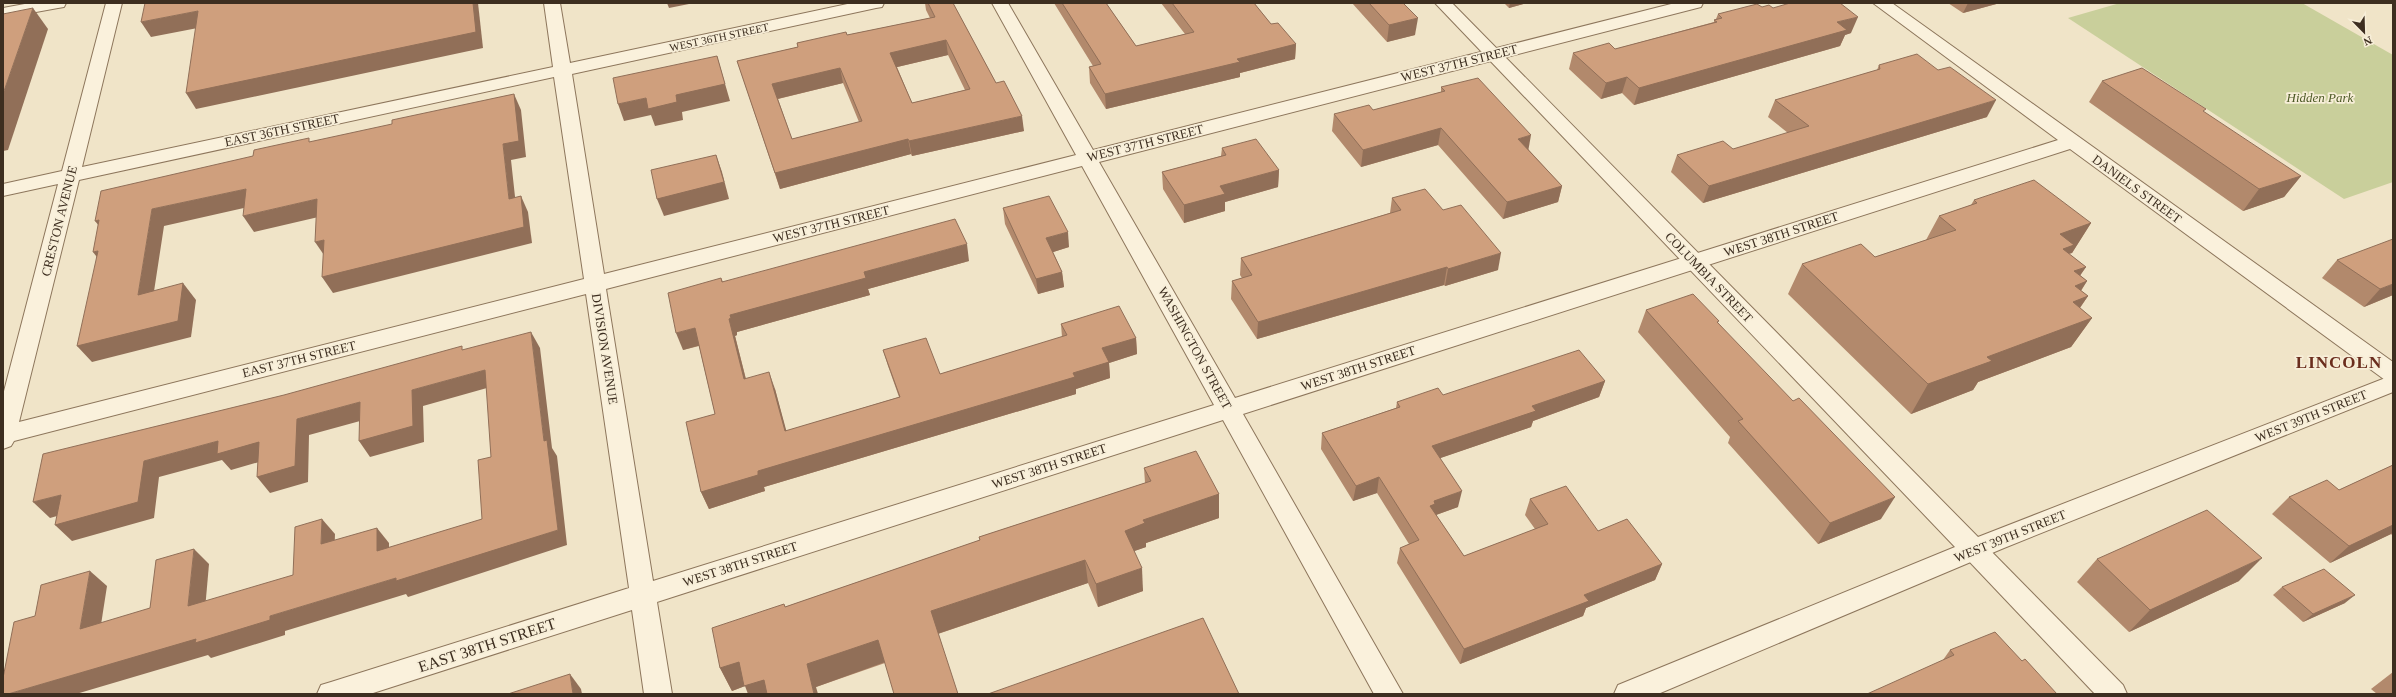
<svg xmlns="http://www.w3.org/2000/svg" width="2396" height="697" viewBox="0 0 2396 697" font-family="'Times New Roman',serif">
<rect width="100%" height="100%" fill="#f0e4c8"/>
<polygon fill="#c9cf9b" points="2120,3 2302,3 2393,55 2393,182 2344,199 2068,18"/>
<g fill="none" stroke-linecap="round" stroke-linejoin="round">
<g stroke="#8d765c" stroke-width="2">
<g id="minor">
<polygon points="30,3 66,3 64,7 58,8 3,18 3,8"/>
<path d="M 106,3 L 122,3 L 82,167 L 553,67 L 544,3 L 560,3 L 570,63 L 852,3 L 884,3 L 882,7 L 876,8 L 572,74 L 604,274 L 1076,155 L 992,3 L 1008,3 L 1093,150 L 1675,3 L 1703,3 L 1701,7 L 1099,162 L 1235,398 L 2058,140 L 1873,3 L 1892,3 L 2393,362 L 2393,382 L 2385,380 L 2070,149 L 1243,414 L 1403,694 L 1374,694 L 1223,420 L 657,602 L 672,694 L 644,694 L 632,610 L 370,694 L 317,694 L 321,685 L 331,682 L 629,588 L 586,294 L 14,441 L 11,446 L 3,449 L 3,395 L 58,184 L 3,196 L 3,184 L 62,171 ZM 554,77 L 584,279 L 19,422 L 79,180 ZM 1082,166 L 1214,405 L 653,581 L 606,289 Z"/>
<polygon points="1974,540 1983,543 2123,685 2127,694 2095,694 1965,557 1961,550 1965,543"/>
</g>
</g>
<g stroke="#8d765c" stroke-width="2">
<polygon id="tertiary" points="1435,3 1452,3 1978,537 2393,375 2393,392 2004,548 1658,694 1614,694 1618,685 1955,547"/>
</g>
<use href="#minor" fill="#faf1dc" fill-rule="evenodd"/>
<use href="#tertiary" fill="#faf1dc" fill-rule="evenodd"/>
</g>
<g fill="#b2896c" fill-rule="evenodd">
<path d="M 925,3 L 953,3 L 996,83 L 1024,131 L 912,156 L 911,154 L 780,189 L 737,61 L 798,47 L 797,43 L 847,35 L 930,18 L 926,10 ZM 948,55 L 965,90 L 912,103 L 897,67 ZM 843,83 L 859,122 L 792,139 L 778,99 Z"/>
<polygon points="1054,3 1106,3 1136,46 1185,34 1161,3 1254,3 1271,24 1296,44 1295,59 1240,73 1240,77 1106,109 1090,83 1089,67 1093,66"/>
<polygon points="1352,3 1403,3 1415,35 1387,42"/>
<polygon points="1504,3 1527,3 1509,8"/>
<polygon points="1948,3 2000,3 1963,13"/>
<polygon points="1762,7 1773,8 1851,33 1845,35 1840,46 1634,105 1622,93 1601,99 1569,69 1573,53 1615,49 1714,22 1714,20 1716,19 1718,14"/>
<polygon points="1879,65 1987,117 1703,203 1671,172 1677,155 1733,149 1788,133 1768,117 1775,100 1877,70"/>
<polygon points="2102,81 2301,176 2284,197 2243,211 2089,102"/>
<polygon points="1441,87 1528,149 1562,186 1558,202 1503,219 1438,145 1361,167 1332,131 1334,114 1373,110 1441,92"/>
<polygon points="1222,148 1279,170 1278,187 1225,202 1225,211 1184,223 1163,189 1162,172 1221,156"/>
<polygon points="1392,198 1443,210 1498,270 1445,286 1444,285 1257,339 1231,299 1232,281 1242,278 1240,275 1241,258 1390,213"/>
<polygon points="1974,200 2091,223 2072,253 2069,254 2086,267 2080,275 2087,281 2081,291 2088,296 2080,308 2092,318 2071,347 1978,382 1973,390 1911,414 1788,294 1802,264 1875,257 1926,240 1939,216 1971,205"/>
<polygon points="1003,208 1069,247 1053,252 1062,272 1064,287 1038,294 1005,224"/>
<polygon points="2337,260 2393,295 2364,307 2322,278"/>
<polygon points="969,261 868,289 870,295 737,332 737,335 735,336 746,379 775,389 786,431 899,397 888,366 883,350 940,374 1062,337 1061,324 1136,338 1137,354 1109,363 1110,378 1076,389 1076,394 764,487 765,491 709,509 701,492 715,414 699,346 683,350 721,278 723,282"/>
<polygon points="1646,310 1718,323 1881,519 1818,544 1728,443 1730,437 1638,332"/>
<polygon points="1605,381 1599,397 1533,421 1531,427 1440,458 1458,507 1436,515 1464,556 1535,529 1525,515 1530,499 1598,531 1662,564 1655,580 1586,608 1583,616 1460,664 1397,563 1400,548 1409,544 1377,493 1353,501 1321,449 1322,433 1396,408 1397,402"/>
<polygon points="2393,465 2393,536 2391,534 2330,563 2272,514 2289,497 2339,490"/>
<polygon points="1144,468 1219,494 1219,518 1146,543 1146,547 1134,551 1143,591 1098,607 1088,583 938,634 885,663 816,687 745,686 732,691 720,668 785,607 980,540 979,537 1145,483"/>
<polygon points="2097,559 2239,581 2129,632 2077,582"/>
<polygon points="2282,587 2345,603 2303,622 2273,595"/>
<polygon points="1950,650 2022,661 1943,660"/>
<polygon points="2393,672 2393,694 2377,694 2371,689"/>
</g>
<g fill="#916f58">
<polygon points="473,3 478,3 483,48 196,109 186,93"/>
<polygon points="667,3 694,3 669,8"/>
<polygon points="1510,3 1527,3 1509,8"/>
<polygon points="1968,3 2000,3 1963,13"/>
<polygon points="33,8 48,29 8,150 3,151 3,94"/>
<polygon points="198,11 208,26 151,37 141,22"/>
<polygon points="1858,17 1851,33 1845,35 1840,46 1634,105 1639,88 1837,22"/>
<polygon points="1418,18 1415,35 1387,42 1389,25"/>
<polygon points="946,40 948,55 893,68 890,53"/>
<polygon points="1296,44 1295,59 1240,73 1240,77 1106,109 1105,94 1237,59"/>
<polygon points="717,56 730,101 682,112 683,120 655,126 651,115 624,121 618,104 646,98 676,95"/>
<polygon points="840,68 843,83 777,99 772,84"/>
<polygon points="1627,77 1622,93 1601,99 1606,83"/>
<polygon points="514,94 521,110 526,157 511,160 517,215 509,199 503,144"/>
<polygon points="1996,100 1987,117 1703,203 1709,186"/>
<polygon points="1022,116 1024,131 912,156 909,141"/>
<polygon points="1441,128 1438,145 1361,167 1363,150"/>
<polygon points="1531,135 1528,152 1518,139"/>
<polygon points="908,139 911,154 780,189 775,173"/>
<polygon points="716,155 722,172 729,199 664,216 657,199"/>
<polygon points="1279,170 1278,187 1225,202 1225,211 1184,223 1184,205 1220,186"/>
<polygon points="2301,176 2284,197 2243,211 2259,189"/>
<polygon points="1562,186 1558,202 1503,219 1507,202"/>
<polygon points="246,189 257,205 164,226 151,311 138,295 152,209"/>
<polygon points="521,196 528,212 532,243 333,293 322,277"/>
<polygon points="317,199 327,215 254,232 243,216"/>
<polygon points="99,220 108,237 95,221"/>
<polygon points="2091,223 2072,253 2067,254 2054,274 2060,234"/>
<polygon points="1068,232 1069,247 1047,254 1046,238"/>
<polygon points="324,240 326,258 315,242"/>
<polygon points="967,244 969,261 868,289 870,295 737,332 737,335 735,336 750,396 744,379 729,319 730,315 864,272"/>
<polygon points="98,251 106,269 93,252"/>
<polygon points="1501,253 1498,270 1445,286 1448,269"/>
<polygon points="1447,267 1444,285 1257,339 1258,322"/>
<polygon points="2086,267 2066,296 2074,271"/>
<polygon points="1062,272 1064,287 1038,294 1036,279"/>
<polygon points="2087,281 2074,301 2088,296 2067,326 2075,286"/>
<polygon points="183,283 196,300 191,337 92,362 77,346"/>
<polygon points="2393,284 2393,295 2364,307 2380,289"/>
<polygon points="2092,318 2071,347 1978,382 1973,390 1911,414 1928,384 1987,357"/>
<polygon points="695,328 701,345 683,350 676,333"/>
<polygon points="531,332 540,348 552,448 557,456 567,545 408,597 406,594 285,631 285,635 211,658 208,655 76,694 8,694 270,616 396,578 558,530 544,441"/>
<polygon points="1136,338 1137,354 1109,363 1110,378 1076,389 1076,394 764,487 765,491 709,509 701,492 758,471 1073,373 1102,348"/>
<polygon points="485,370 494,386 423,406 424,442 370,457 359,441 412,390"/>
<polygon points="769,372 775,389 791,448 785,431"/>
<polygon points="1605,381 1599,397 1533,421 1531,427 1429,462 1432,446 1532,406"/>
<polygon points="360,402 371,418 309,435 308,482 270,493 257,477 297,419"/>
<polygon points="218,441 259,442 273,458 231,470 222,460 159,477 154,518 72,541 55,525 144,461"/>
<polygon points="1379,477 1377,493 1353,501 1356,486"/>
<polygon points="1462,491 1458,507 1433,516 1430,506 1434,501"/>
<polygon points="1219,494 1219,518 1146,543 1146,547 1126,554 1125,531 1143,520"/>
<polygon points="61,495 78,510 50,518 33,502"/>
<polygon points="1895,497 1881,519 1818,544 1830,523"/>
<polygon points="322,519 335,534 334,560 321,544"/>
<polygon points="2393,525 2393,532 2391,534 2330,563 2349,546"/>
<polygon points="377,528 389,543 389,566 377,551"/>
<polygon points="194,549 209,564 204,621 188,606"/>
<polygon points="2262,558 2239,581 2129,632 2150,610"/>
<polygon points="1085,560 1088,583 937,634 931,611"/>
<polygon points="1662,564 1655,580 1586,608 1583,616 1460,664 1464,649 1584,595"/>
<polygon points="1142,568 1143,591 1098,607 1096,584"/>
<polygon points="90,571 107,586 98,644 80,629"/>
<polygon points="2355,595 2345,603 2303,622 2313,614"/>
<polygon points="878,640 885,662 816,687 818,694 814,694 807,664"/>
<polygon points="739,662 764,680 770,694 748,694 745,686 732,691 720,668"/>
<polygon points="570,674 581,689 582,694 573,694"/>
</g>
<g fill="#cf9f7d" stroke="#916f58" fill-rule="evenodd">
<polygon points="145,3 473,3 476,32 186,93 198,11 141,22"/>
<path d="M 928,3 L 953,3 L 996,83 L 1004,81 L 1022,116 L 909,141 L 908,139 L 775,173 L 737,61 L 798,47 L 797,43 L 846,32 L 847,35 L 935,17 ZM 946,40 L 970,89 L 912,103 L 890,53 ZM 840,68 L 862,121 L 792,139 L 772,84 Z"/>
<polygon points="1062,3 1106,3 1136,46 1194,32 1172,3 1254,3 1271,24 1278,23 1296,44 1237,59 1240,62 1105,94 1089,67 1101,64"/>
<polygon points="1369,3 1403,3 1418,18 1389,25"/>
<polygon points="1790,3 1840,3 1858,17 1837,22 1847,30 1639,88 1627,77 1606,83 1573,53 1609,43 1615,49 1717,22 1714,20 1722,18 1718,14 1757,4 1762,7 1769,5 1773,8"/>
<polygon points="33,8 3,94 3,14"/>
<polygon points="1917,54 1938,70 1950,67 1996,100 1709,186 1677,155 1723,141 1733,149 1809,126 1775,100 1880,69 1879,65"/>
<polygon points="717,56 725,84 676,95 677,102 648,109 646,98 618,104 613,78"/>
<polygon points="2142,68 2206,109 2203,111 2301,176 2259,189 2102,81"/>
<polygon points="1478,78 1531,135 1518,139 1562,186 1507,202 1441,128 1363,150 1334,114 1369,105 1373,110 1445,91 1441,87"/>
<polygon points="514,94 519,141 503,144 509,199 521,196 524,227 322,277 324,240 315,242 317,199 243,216 246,189 152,209 138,295 183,283 178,321 77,346 98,251 93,252 99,220 95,221 101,191 253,156 254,150 309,138 309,142 392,124 392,120"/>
<polygon points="1256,139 1279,170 1220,186 1225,194 1184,205 1162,172 1226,155 1222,148"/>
<polygon points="716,155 724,182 657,199 651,170"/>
<polygon points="2034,180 2091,223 2060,234 2074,245 2063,249 2086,267 2074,271 2087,281 2075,286 2088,296 2073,302 2092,318 1987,357 1992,361 1928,384 1802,264 1861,244 1875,257 1956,230 1939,216 1977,203 1974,200"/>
<polygon points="1425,189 1443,210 1461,205 1501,253 1448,269 1447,267 1258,322 1232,281 1252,275 1241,258 1401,210 1392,198"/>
<polygon points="1049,196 1068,232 1046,238 1062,272 1036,279 1003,208"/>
<polygon points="955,219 967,244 864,272 866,278 730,315 731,318 729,319 744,379 769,372 785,431 900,397 883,350 926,338 940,374 1067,335 1061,324 1119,306 1136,338 1102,348 1109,362 1073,373 1075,377 758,471 758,475 701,492 686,422 715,414 695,328 676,333 668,293 721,278 722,282"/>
<polygon points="2393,239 2393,284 2380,289 2337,260"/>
<polygon points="1693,294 1719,321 1717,322 1793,401 1799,398 1895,497 1830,523 1738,421 1743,419 1646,310"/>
<polygon points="531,332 544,441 547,440 558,530 396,581 396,578 270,616 270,620 195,643 196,639 8,694 3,694 3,678 14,622 35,616 41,585 90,571 80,629 150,608 156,560 194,549 188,606 293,575 295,527 322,519 321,544 377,528 377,551 482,519 478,460 491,457 485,370 412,390 413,426 359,441 360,402 297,419 295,466 257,477 259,442 217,454 218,441 144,461 138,502 55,525 61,495 33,502 43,454 284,395 462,346 462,350"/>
<polygon points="1579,350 1605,381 1532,406 1536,411 1432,446 1462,491 1434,501 1435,504 1430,506 1464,556 1548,524 1530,499 1566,486 1598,531 1627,519 1662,564 1584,595 1589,601 1464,649 1400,548 1419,540 1379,477 1356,486 1322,433 1400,407 1397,402 1438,388 1443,395"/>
<polygon points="1196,451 1219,494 1143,520 1145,523 1125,531 1142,568 1096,584 1085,560 931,611 958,694 894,694 878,640 807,664 814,694 767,694 764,680 744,686 739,662 720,668 712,628 784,604 785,607 980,540 979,537 1151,481 1144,468"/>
<polygon points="2393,465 2393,525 2349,546 2289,497 2327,480 2339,490"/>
<polygon points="2207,510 2262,558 2150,610 2097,559"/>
<polygon points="2324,569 2355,595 2313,614 2282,587"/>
<polygon points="1203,618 1239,694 988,694"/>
<polygon points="1995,632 2022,661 2025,659 2057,694 1867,694 1954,655 1950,650"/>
<polygon points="570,674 573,694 508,694"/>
</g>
<g text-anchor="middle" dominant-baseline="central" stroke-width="3.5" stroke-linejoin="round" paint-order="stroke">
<g font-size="11" fill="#3d2e20" stroke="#f7eed8">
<text transform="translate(719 37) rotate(-12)">WEST 36TH STREET</text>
</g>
<g font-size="13" fill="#3d2e20" stroke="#f7eed8">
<text transform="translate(1459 63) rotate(-14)">WEST 37TH STREET</text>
<text transform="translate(282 130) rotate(-12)">EAST 36TH STREET</text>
<text transform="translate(1145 143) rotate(-14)">WEST 37TH STREET</text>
<text transform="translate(2137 189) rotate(36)">DANIELS STREET</text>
<text transform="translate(59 221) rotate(-76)">CRESTON AVENUE</text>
<text transform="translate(831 224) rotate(-14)">WEST 37TH STREET</text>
<text transform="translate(1781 234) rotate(-18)">WEST 38TH STREET</text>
<text transform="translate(1709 277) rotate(46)">COLUMBIA STREET</text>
<text transform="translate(1195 348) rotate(61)">WASHINGTON STREET</text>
<text transform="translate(605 349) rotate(81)">DIVISION AVENUE</text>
<text transform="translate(299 359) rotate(-14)">EAST 37TH STREET</text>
<text transform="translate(1358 368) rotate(-18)">WEST 38TH STREET</text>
<text transform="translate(2311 416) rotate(-22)">WEST 39TH STREET</text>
<text transform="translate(1049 466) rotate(-18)">WEST 38TH STREET</text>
<text transform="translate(2010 536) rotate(-22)">WEST 39TH STREET</text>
<text transform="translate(740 564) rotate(-18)">WEST 38TH STREET</text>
</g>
<g font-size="13" font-style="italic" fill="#4d5a26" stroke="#f7eed8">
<text x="2320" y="97">Hidden Park</text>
</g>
<g font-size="16" fill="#3d2e20" stroke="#f7eed8">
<text transform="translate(487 645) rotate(-18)">EAST 38TH STREET</text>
</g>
<g font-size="17" font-weight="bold" letter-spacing="1" fill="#6b2e1e" stroke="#f7eed8">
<text x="2339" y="362">LINCOLN</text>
</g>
</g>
<rect width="2396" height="697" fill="none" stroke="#3d2e20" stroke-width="8"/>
<g transform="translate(2364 32) rotate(157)" stroke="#f7eed8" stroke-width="3" paint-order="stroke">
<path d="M0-3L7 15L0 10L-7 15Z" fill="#3d2e20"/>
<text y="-6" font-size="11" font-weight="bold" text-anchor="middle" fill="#3d2e20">N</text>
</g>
</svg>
